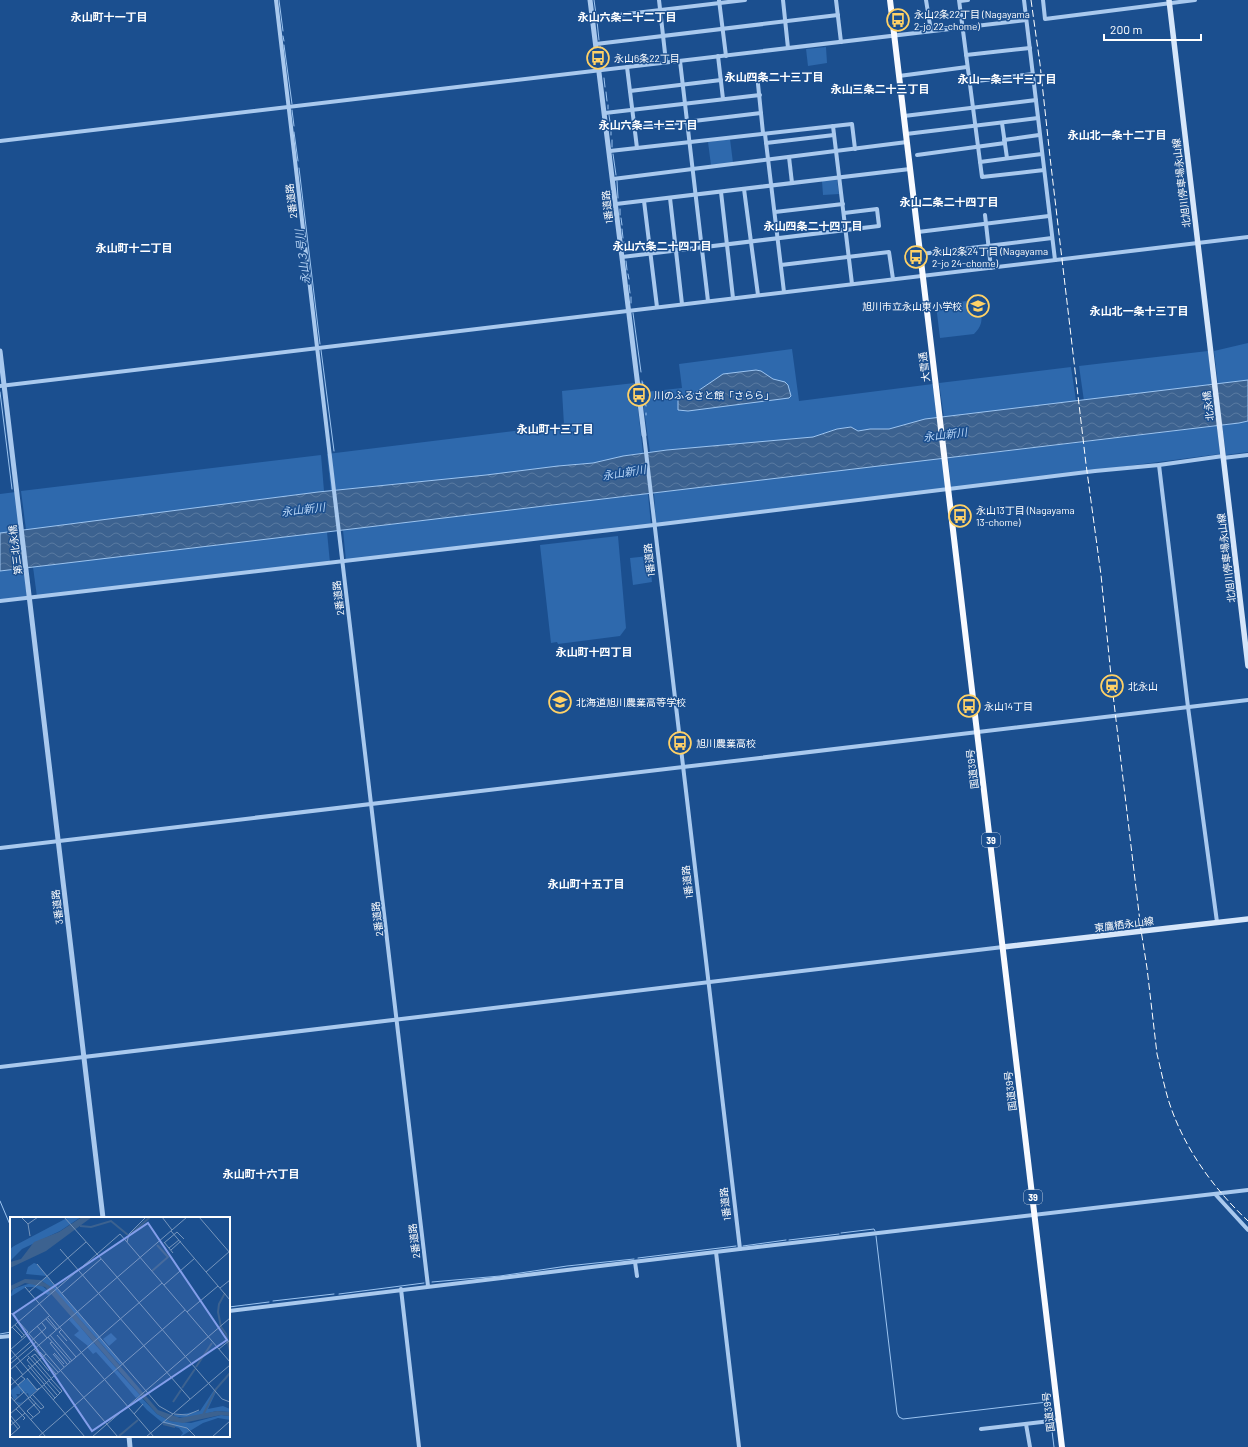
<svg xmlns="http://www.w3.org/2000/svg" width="1248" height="1447" viewBox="0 0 1248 1447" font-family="Barlow,'Noto Sans JP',sans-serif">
<defs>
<pattern id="water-waves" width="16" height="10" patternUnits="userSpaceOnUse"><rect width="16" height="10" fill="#3c6290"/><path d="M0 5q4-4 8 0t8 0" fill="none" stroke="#597aa1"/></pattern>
</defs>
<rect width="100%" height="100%" fill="#1b4f8f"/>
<g fill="#2e69ad">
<polygon points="826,47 827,63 808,66 806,49"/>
<polygon points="730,139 733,163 711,165 708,142"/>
<polygon points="837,180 839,194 823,195 822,181"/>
<path d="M 967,301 C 977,302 984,312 981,323 C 980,327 977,331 974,334 L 940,338 L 936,305 Z"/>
<polygon points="1248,343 1248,380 1218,384 1214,351"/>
<path d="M 792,349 L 799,401 L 933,384 L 937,418 C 921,420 905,426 889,429 C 878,430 868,430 858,431 L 851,427 L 837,429 L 813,437 L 650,452 L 640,382 L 644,382 L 645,392 L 682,388 L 679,364 Z"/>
<polygon points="1208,351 1212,385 1084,401 1079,366"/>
<polygon points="1071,367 1076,401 944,417 939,383"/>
<polygon points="635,383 643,453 623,456 593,463 558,466 486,475 331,491 327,454 564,425 562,391"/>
<polygon points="1248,421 1248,452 1226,455 1222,425"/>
<polygon points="1217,426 1220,454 951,489 948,458"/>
<polygon points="321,455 324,491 26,530 21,491"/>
<polygon points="943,458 946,489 656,525 654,493"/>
<polygon points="16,492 20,531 0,533 0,494"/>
<polygon points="648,494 651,525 346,561 343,530"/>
<polygon points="327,532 330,563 37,597 33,567"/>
<polygon points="618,536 626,628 620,636 558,644 557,642 551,643 540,545"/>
<polygon points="649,556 652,582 633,585 630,558"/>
<polygon points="24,569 27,598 0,601 0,571"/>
</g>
<g fill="url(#water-waves)" stroke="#9cc4f0">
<polygon points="756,370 761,371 773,379 785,382 788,385 791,396 789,398 688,411 678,410 678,400 681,398 689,397 723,374"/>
<polygon points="1248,380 1248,421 1239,423 0,571 0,533 318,492 486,475 558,466 593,463 623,456 667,450 813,437 837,429 851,427 858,431 870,429 889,429 925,419"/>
</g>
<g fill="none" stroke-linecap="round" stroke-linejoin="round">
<g stroke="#9cc4f0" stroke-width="1">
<polyline points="279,0 283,31"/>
<polyline points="594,0 596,14"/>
<polyline points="597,21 599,40"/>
<polyline points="283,36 284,41"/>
<polyline points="284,45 292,104"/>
<polyline points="600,46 602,56"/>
<polyline points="604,78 605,87"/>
<polyline points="606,92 607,101"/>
<polyline points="608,105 608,109"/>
<polyline points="292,110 294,126"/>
<polyline points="609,115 610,122"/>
<polyline points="294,132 298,161"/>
<polyline points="611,135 611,130"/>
<polyline points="612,140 612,147"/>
<polyline points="613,154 616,175"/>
<polyline points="299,168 320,344"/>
<polyline points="617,181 618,198"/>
<polyline points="620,209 620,215"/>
<polyline points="621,218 622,225"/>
<polyline points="622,229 623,238"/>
<polyline points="624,242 624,244"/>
<polyline points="624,248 625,252"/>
<polyline points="626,261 627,270"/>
<polyline points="628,274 629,279"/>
<polyline points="629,285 630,293"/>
<polyline points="631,297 631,303"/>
<polyline points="633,313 641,372"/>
<polyline points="321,350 334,451"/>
<polyline points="642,381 646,406"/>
<polyline points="0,392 12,489"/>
<polyline points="646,413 646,415"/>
<polyline points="0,1201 11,1227"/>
<polyline points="841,1233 874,1229 875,1231"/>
<polyline points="876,1236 897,1413 899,1417 903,1419 1047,1402 1049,1403 1051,1419"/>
<polyline points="789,1240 839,1234"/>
<polyline points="743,1246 786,1240"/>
<polyline points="638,1258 736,1246"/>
<polyline points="432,1282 500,1276 567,1266 634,1259"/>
<polyline points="339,1294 424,1283"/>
<polyline points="273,1301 334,1294"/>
<polyline points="229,1307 269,1302"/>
<polyline points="0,1334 11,1332"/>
<polyline points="1051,1423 1054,1447"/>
</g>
<g stroke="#a9c9ee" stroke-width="4">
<polyline points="276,0 428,1286"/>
<polyline points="659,0 666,62"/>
<polyline points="719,0 726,56"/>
<polyline points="783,0 788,48"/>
<polyline points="836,0 841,42"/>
<polyline points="926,0 931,31"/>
<polyline points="959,0 982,177 1044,170"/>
<polyline points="1024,0 1055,260"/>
<polyline points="1043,0 1045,19 1195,0"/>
<polyline points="960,1 968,0"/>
<polyline points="593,18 745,0"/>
<polyline points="596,44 838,15"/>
<polyline points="966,55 1030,48"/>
<polyline points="718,56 723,99"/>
<polyline points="680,61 708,301"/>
<polyline points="627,67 637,148"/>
<polyline points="899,76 967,67"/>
<polyline points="969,82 1033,74"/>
<polyline points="758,84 763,133"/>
<polyline points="630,91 721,80"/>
<polyline points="605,113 760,95"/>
<polyline points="904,116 1036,100"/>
<polyline points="1002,123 1007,158"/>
<polyline points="833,126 852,284"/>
<polyline points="635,128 761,113"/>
<polyline points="765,134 784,292"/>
<polyline points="906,134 1038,118"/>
<polyline points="1004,140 1039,135"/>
<polyline points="0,141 1026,20"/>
<polyline points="766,143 834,135"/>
<polyline points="610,151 852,124 855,149"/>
<polyline points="917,155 1005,143"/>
<polyline points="789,157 792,183"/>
<polyline points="980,162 1042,154"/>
<polyline points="613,179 907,142"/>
<polyline points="744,189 758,295"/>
<polyline points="721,192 733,298"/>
<polyline points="670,198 682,304"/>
<polyline points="644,201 657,307"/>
<polyline points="616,204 910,169"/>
<polyline points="775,212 843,204"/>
<polyline points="985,215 991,268"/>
<polyline points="918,232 1049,216"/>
<polyline points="921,254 1052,238"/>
<polyline points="622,257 879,226 877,209 844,213"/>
<polyline points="781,265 889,252 893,279"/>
<polyline points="0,386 1248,237"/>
<polyline points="644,435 740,1249"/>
<polyline points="1223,458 1248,455"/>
<polyline points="1159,465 1188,707 1217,922"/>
<polyline points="0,601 654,525 1095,471 1159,465 1223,456"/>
<polyline points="0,848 1248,700"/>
<polyline points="0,1067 1003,947"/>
<polyline points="1215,1194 1248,1230"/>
<polyline points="716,1252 739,1447"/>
<polyline points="635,1262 637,1276"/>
<polyline points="401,1289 419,1447"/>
<polyline points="229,1311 740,1249 1248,1190"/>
<polyline points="0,1337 11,1336"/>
<polyline points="1026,1424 1030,1447"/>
<polyline points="981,1429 1059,1420"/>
</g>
<g stroke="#a9c9ee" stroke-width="5">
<polyline points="590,0 644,435"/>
<polyline points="0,351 103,1218"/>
<polyline points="129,1436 130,1447"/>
</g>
<g stroke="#d6e6fa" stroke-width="5.5">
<polyline points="1169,0 1248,666"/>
<polyline points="1003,947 1248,919"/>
</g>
<polyline stroke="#f8faff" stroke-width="6" points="890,0 1062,1447"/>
<path stroke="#fff" stroke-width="1" stroke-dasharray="7 3" stroke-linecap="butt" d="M 1031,0 L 1040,64 L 1050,157 L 1086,464 L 1101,575 L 1112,686 L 1141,930 L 1147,968 L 1157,1054 C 1161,1070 1164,1086 1169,1102 C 1184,1148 1213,1188 1248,1221"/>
</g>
<defs>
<g id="bus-ring" transform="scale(1.15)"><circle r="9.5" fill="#1b4f8f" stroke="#ffd166" stroke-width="1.5"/><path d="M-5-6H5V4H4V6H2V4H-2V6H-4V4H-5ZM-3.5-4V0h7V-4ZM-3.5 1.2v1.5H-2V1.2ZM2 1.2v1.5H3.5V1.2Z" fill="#ffd166"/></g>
<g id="school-ring" transform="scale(1.15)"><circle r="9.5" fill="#1b4f8f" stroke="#ffd166" stroke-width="1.5"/><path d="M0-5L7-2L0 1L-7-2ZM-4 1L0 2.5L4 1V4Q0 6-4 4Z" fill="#ffd166"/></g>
<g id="station-ring" transform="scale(1.15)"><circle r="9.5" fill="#1b4f8f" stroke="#ffd166" stroke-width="1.5"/><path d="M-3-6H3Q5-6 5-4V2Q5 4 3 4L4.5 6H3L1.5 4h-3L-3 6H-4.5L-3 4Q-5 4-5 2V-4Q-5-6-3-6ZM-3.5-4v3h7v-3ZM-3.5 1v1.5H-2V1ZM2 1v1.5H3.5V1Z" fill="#ffd166"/></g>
</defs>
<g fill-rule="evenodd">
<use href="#bus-ring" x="898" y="20"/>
<use href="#bus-ring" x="598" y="58"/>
<use href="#bus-ring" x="916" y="257"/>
<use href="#school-ring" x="978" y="306"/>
<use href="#bus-ring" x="639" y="395"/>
<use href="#bus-ring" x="960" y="516"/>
<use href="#station-ring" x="1112" y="686"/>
<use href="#school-ring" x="560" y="702"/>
<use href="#bus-ring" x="969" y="706"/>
<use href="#bus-ring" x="680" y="743"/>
</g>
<g text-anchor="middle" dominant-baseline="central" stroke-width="3" stroke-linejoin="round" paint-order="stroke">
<g fill="#1b4f8f" stroke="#bbcadd" stroke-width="1">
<rect x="982" y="833" width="18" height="14" rx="3"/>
<rect x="1024" y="1190" width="18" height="14" rx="3"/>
</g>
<g font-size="9" font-weight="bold" fill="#fff">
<text x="991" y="840">39</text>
<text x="1033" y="1197">39</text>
</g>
<g font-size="10" fill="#fff" stroke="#1b4f8f" text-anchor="start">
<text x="914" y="14">永山2条22丁目 (Nagayama<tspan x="914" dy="12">2-jo 22-chome)</tspan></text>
<text x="614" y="58">永山6条22丁目</text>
<text x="932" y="251">永山2条24丁目 (Nagayama<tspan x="932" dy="12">2-jo 24-chome)</tspan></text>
<text x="962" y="306" text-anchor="end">旭川市立永山東小学校</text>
<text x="654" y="395">川のふるさと館「さらら」</text>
<text x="976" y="510">永山13丁目 (Nagayama<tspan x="976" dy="12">13-chome)</tspan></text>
<text x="1128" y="686">北永山</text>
<text x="576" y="702">北海道旭川農業高等学校</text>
<text x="984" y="706">永山14丁目</text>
<text x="696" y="743">旭川農業高校</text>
</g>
<g font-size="10" fill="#fff" stroke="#1b4f8f">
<text transform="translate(1181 183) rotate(-97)">北旭川停車場永山線</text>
<text transform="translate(291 201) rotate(-97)">2番道路</text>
<text transform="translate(607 207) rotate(-97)">1番道路</text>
<text transform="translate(924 367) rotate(-97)">大雪通</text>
<text transform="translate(1208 406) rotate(-97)">北永橋</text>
<text transform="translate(15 550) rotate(-97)">第三北永橋</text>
<text transform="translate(1226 558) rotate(-97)">北旭川停車場永山線</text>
<text transform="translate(649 560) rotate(-97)">1番道路</text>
<text transform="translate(338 598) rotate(-97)">2番道路</text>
<text transform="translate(972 769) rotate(-97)">国道39号</text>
<text transform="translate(687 882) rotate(-97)">1番道路</text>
<text transform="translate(57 907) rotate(-97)">3番道路</text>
<text transform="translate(377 919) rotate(-97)">2番道路</text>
<text transform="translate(1124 924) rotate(-7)">東鷹栖永山線</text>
<text transform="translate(1010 1091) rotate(-97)">国道39号</text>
<text transform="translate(725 1204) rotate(-97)">1番道路</text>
<text transform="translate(414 1241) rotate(-97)">2番道路</text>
<text transform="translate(1048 1412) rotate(-97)">国道39号</text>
</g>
<g font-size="11" font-weight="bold" fill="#fff" stroke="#1b4f8f">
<text x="109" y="16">永山町十一丁目</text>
<text x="627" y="16">永山六条二十二丁目</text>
<text x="774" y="76">永山四条二十三丁目</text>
<text x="1007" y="78">永山一条二十三丁目</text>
<text x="880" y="88">永山三条二十三丁目</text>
<text x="648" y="124">永山六条二十三丁目</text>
<text x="1117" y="134">永山北一条十二丁目</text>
<text x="949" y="201">永山二条二十四丁目</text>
<text x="813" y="225">永山四条二十四丁目</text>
<text x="662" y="245">永山六条二十四丁目</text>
<text x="134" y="247">永山町十二丁目</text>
<text x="1139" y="310">永山北一条十三丁目</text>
<text x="555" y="428">永山町十三丁目</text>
<text x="594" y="651">永山町十四丁目</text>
<text x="586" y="883">永山町十五丁目</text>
<text x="261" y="1173">永山町十六丁目</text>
</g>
<g font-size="11" font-style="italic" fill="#b5d3f5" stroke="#1b4f8f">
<text transform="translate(302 257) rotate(-97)">永山３号川</text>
<text transform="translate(945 434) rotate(-7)">永山新川</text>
<text transform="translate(624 472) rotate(-9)">永山新川</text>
<text transform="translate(303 509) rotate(-7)">永山新川</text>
</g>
</g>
<g transform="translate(10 1217)">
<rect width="220" height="220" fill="#1b4f8f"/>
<path d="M 71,0 L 50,14 L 12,32 L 0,44 L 0,32 L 4,29 L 57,1 ZM 24,46 L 27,47 L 37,59 L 16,57 L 18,50 ZM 37,59 L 112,146 L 110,148 L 44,73 L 32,64 ZM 21,66 L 31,68 L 41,76 L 38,78 L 25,70 L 16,70 L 0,80 L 3,72 ZM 62,100 L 83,125 L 78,129 L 64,118 L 69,114 L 59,103 ZM 101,116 L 107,122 L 99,129 L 93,122 ZM 83,125 L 107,152 L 104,155 L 86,135 L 83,137 L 77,130 ZM 107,153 L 130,178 L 126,181 L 104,155 ZM 17,161 L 27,173 L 19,180 L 18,176 L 16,177 L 18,180 L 18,181 L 9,188 L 5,184 L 10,186 L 14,184 L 18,180 L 14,176 L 17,174 L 12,176 L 10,174 L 10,177 L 6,177 L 8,180 L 4,183 L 0,174 ZM 204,173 L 206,175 L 198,192 L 213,189 L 220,192 L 220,195 L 207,194 L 176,201 L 160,199 L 190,194 ZM 130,179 L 147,197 L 160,204 L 181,206 L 211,198 L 220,199 L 220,203 L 208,201 L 193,206 L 170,220 L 173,216 L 169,211 L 154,207 L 137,193 L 127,182 Z" fill="#2e69ad"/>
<path d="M 72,0 L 82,0 L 36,34 L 0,51 L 0,45 L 11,42 L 24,25 L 49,15 ZM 15,62 L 30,63 L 43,71 L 148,193 L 170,201 L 207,194 L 220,195 L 220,199 L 211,198 L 173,206 L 160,204 L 147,197 L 35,70 L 15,66 L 0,74 L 0,69 Z" fill="#3c6290"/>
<path fill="none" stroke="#3c6290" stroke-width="2" d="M 70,9 L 81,10 L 101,4 L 118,18M 121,17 L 140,0M 142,54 L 158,40 L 147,28M 215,76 L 209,87 L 208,95 L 211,110 L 216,117 L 220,134M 186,150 L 202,126M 172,171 L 185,152M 163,185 L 171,173M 192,200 L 206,172 L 220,156M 153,207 L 165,210M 109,219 L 128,203"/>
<path fill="none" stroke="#7695bc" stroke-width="1" d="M 11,0 L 18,7 L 20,19M 54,0 L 87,37M 152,0 L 162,13M 189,0 L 220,36M 18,7 L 28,0M 161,14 L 220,83M 117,25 L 119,17 L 136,0M 154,25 L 163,36M 154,26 L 167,15 L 174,22M 159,31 L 169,23M 50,32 L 180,182M 161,33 L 171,24M 87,37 L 110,17 L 220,145M 27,47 L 47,71M 196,55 L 220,34M 107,60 L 212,182 L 220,185M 154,68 L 185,41M 15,70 L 144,220M 47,71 L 149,189 L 163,197M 210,71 L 220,63M 19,75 L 76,25M 52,76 L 91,42M 0,95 L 18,115 L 11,121M 177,95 L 208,69M 38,101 L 47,112M 36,102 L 46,113M 5,108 L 14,118M 27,109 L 37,121M 2,110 L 12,120M 0,112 L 87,37 L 107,60M 51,113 L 49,115 L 57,124M 19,117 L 108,220M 40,118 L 62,144M 47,118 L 66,140M 38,120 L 60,145M 42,125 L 40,126 L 57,147M 0,132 L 75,220M 24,132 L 46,157M 209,132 L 220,123M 0,133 L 39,99M 30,135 L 48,155M 44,136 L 54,147M 43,137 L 54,150M 18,139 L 39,163M 22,139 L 41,161M 21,140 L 25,137 L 39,154M 19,141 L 17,143 L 47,178M 0,143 L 36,111 L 32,106M 0,147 L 26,125M 5,148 L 13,158M 18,148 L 34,167M 0,153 L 177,0M 0,159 L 19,181M 17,161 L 27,173 L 29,171M 41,162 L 52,174 L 43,183M 39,164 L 50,176M 8,168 L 15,162 L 11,159M 34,168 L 45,181M 0,169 L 36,137M 23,178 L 34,190M 0,179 L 36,220M 20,180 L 31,192 L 34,190M 18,181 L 30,195 L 20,203M 4,184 L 14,175M 6,192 L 15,201 L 13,203M 0,197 L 152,66M 124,197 L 133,187M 164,197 L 177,198 L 189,193M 0,198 L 10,210 L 1,218M 23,200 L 17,194 L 26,186M 0,202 L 8,212M 153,205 L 177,211 L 186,220M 0,209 L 15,196M 28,220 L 175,93M 82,220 L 220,101M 136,220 L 220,148M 202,220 L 220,204"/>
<path fill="#839eea" fill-opacity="0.15" stroke="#839eea" stroke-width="2" d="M 138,6 L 217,123 L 82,214 L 3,97 Z"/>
<rect width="220" height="220" fill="none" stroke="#fff" stroke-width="2"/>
</g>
<path d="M1104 34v6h97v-6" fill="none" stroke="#ffffff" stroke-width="2"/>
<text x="1110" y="34" font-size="12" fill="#ffffff" stroke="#1b4f8f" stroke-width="3" paint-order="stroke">200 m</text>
</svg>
